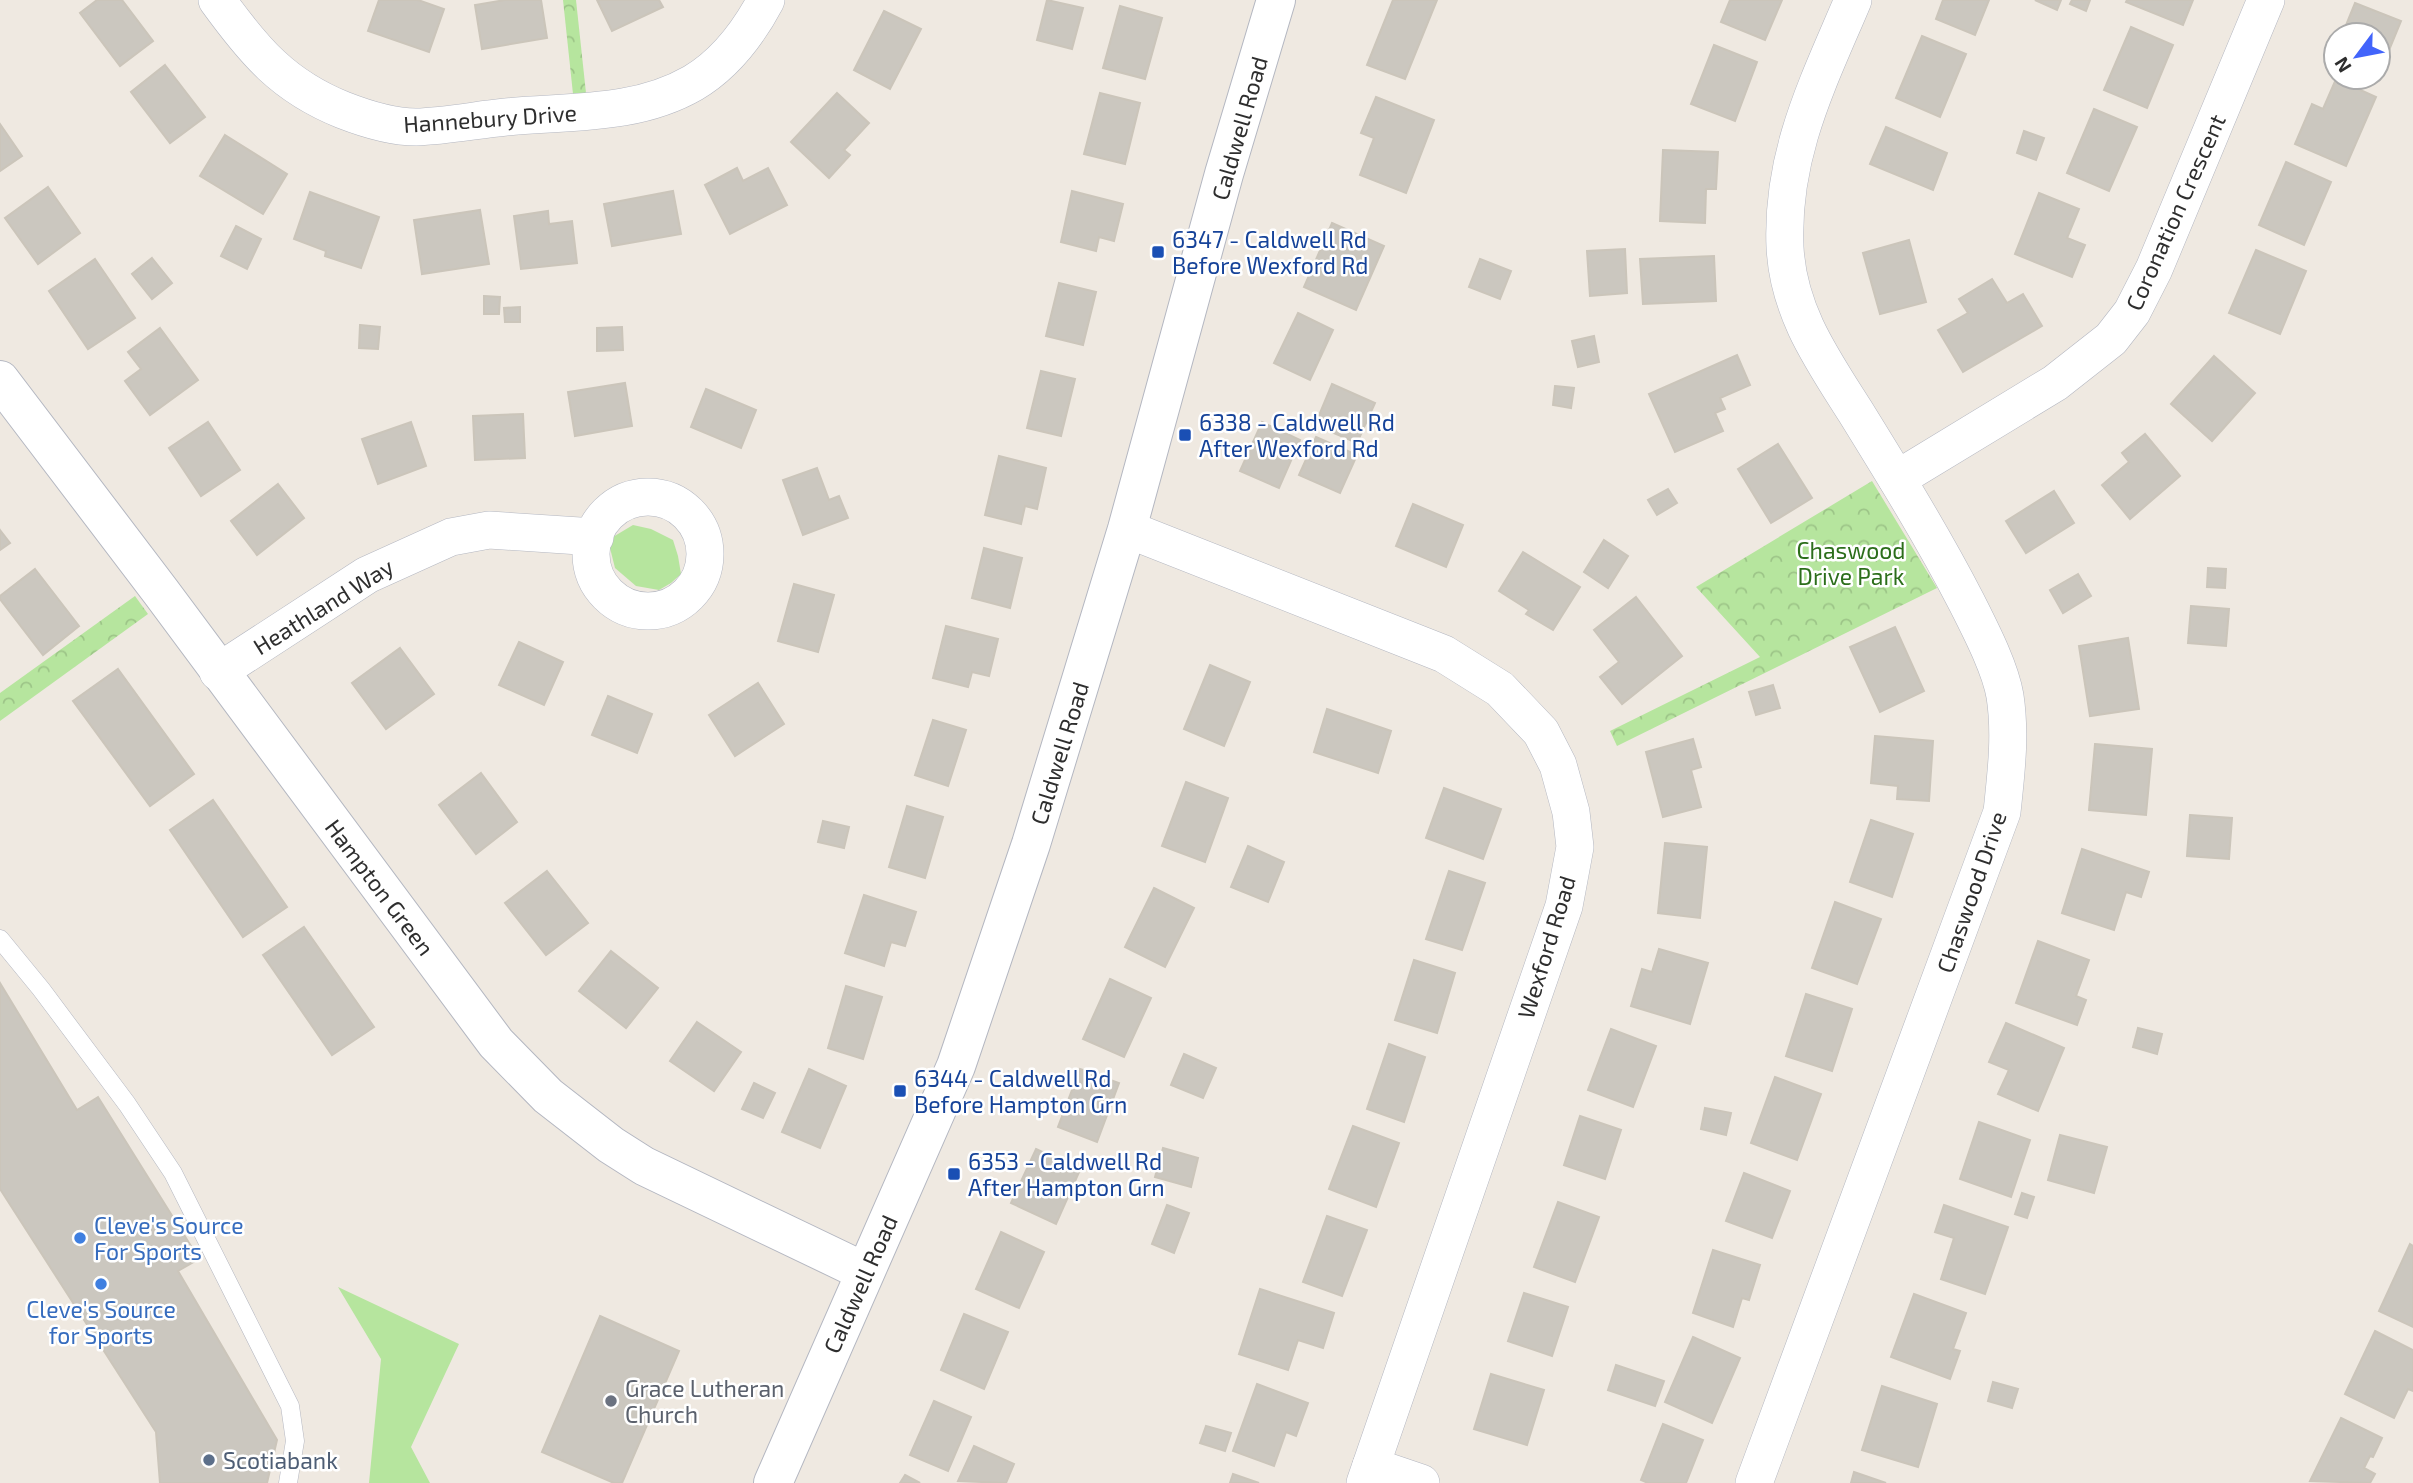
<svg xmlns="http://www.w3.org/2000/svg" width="2413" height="1483" viewBox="0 0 2413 1483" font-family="'Exo 2',sans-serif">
<defs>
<pattern id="forest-crowns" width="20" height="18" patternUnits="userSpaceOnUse" patternTransform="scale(1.75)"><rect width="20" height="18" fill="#b6e59e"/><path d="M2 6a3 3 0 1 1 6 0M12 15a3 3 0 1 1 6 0" fill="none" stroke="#9dc588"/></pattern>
</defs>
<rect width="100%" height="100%" fill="#efe9e1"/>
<g fill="#b6e59e">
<polygon points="633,525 651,529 673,540 678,556 681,574 671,583 659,590 636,586 615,568 608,540"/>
<polygon points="338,1287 459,1344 411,1447 430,1483 369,1483 381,1359"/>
</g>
<g fill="url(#forest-crowns)">
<polygon points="563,0 576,0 586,93 573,94"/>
<polygon points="1872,481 1937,588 1617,746 1610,731 1760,657 1696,587"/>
<polygon points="135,596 148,614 0,721 0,693"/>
</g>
<g fill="#cbc7bf" stroke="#cbc5ba" stroke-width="2">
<polygon points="97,0 122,0 153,41 120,66 80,13"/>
<polygon points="379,0 418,0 444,9 429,52 368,31"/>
<polygon points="505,0 541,0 547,38 482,49 475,5"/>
<polygon points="597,0 659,0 663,7 612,31"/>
<polygon points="1047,0 1083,8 1072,49 1037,40"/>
<polygon points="1393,0 1437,0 1405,79 1367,65"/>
<polygon points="1730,0 1782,0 1765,40 1721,22"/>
<polygon points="1943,0 1989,0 1975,35 1936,19"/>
<polygon points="2035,0 2061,0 2057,10"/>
<polygon points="2072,0 2090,0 2086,11 2070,4"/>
<polygon points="2127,0 2193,0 2183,25 2126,2"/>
<polygon points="2355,3 2401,21 2380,72 2378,71 2378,35 2342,35"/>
<polygon points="1120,6 1162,18 1145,79 1103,68"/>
<polygon points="884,11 921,29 890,89 854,70"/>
<polygon points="2131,27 2173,45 2147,108 2104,90"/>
<polygon points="1922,36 1966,54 1940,117 1896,98"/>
<polygon points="1714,45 1757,62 1735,121 1691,104"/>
<polygon points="165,65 205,117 170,143 131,92"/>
<polygon points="2336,79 2376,97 2346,166 2295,144 2312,104 2323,109"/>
<polygon points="837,93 869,123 844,150 850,155 829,178 791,142"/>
<polygon points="1100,93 1140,103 1125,164 1084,154"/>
<polygon points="1376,97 1434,120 1406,193 1360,175 1374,138 1361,133"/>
<polygon points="2094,109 2137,127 2109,191 2067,173"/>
<polygon points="0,124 22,156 0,171"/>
<polygon points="1886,127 1947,153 1933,190 1870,164"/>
<polygon points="2024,131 2044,138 2036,160 2017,153"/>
<polygon points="225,135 287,174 263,214 200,176"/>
<polygon points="1663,150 1718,152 1716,189 1706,189 1705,223 1660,221"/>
<polygon points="2286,162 2331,182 2304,245 2259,225"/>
<polygon points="737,168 743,181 768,168 787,205 730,234 705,185"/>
<polygon points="48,187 80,233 38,264 5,218"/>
<polygon points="673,191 681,234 612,246 604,204"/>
<polygon points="1072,191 1123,204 1114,241 1099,237 1096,251 1061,242"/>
<polygon points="310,192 379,217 361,268 325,256 326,251 294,239"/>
<polygon points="2039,193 2079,209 2067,238 2085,245 2072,277 2015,254"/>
<polygon points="480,210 489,264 422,274 414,220"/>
<polygon points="548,211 549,224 572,221 577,263 521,269 514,216"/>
<polygon points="1332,223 1384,246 1356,310 1304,287"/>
<polygon points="236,226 261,239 247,269 221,256"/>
<polygon points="1909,240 1926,302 1880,314 1863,253"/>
<polygon points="1625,249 1627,293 1590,296 1587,251"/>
<polygon points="2256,250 2306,271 2280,334 2229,313"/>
<polygon points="1714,256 1716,301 1643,304 1640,259"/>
<polygon points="152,258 172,283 152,299 132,274"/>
<polygon points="95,259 135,318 88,349 49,291"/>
<polygon points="1480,259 1511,271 1500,299 1469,287"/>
<polygon points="1992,279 2007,303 2023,294 2042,326 1963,372 1938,330 1968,313 1959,299"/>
<polygon points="1059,283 1096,292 1083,345 1046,336"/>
<polygon points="484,296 500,297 499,314 484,314"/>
<polygon points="520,307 520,322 505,322 504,308"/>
<polygon points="1298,313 1333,330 1310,380 1274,363"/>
<polygon points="360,325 380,327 378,349 359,348"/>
<polygon points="622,327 623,350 597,351 597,328"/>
<polygon points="160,328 198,380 150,415 125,381 141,369 128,352"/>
<polygon points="1594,336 1599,362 1578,367 1572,341"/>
<polygon points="1737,355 1750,385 1720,398 1725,409 1715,413 1723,431 1675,452 1649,394"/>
<polygon points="2214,356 2255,393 2212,441 2171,404"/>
<polygon points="1041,371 1075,379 1061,436 1027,428"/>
<polygon points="625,383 632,426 575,436 568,392"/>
<polygon points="1332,384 1375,403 1357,443 1315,425"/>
<polygon points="1555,386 1574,388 1571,408 1553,405"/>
<polygon points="706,389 756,410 741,448 691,427"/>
<polygon points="523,414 525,458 475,460 473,416"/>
<polygon points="208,422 240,470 201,496 169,448"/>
<polygon points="411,422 426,466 378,484 362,439"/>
<polygon points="1262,422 1300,440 1279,488 1240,471"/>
<polygon points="2145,434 2180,476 2130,519 2102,485 2129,462 2122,453"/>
<polygon points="1316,437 1357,455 1340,493 1299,475"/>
<polygon points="1778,444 1812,498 1771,523 1738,469"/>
<polygon points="999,456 1046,468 1037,509 1025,506 1021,524 985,515"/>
<polygon points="817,468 829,500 839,496 848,518 803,535 783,480"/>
<polygon points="278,484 304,518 257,555 231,521"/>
<polygon points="1668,489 1677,503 1657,515 1648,500"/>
<polygon points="2054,491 2074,523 2026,553 2006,521"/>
<polygon points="1413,504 1463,525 1446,567 1396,546"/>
<polygon points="0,530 10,543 0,550"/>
<polygon points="1604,540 1628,556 1608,588 1584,572"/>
<polygon points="984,548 1022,558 1010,608 972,598"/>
<polygon points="1523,552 1580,587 1553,630 1526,614 1529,610 1499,591"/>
<polygon points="2208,568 2226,569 2225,588 2207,587"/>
<polygon points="35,569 79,626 43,655 0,599 0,596"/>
<polygon points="2078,574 2091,596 2063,613 2050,590"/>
<polygon points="794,584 834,595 818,652 778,641"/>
<polygon points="1636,597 1682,656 1622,704 1600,677 1619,662 1594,630"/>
<polygon points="2191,606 2229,609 2226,646 2188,643"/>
<polygon points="946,626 998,639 989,676 972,672 968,687 933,678"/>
<polygon points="1895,627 1924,691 1880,712 1850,647"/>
<polygon points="2128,638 2139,709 2090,716 2079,646"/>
<polygon points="519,642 563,662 544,705 499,685"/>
<polygon points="400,648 434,694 386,729 352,683"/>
<polygon points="1210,665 1250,682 1224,746 1184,729"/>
<polygon points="118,669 194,774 150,806 73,701"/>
<polygon points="758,683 784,724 735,756 709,715"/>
<polygon points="1773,685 1780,708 1756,715 1749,692"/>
<polygon points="608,696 652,714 637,753 592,735"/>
<polygon points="1327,709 1391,731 1378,773 1314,752"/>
<polygon points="933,720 966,730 948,786 915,775"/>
<polygon points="1875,736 1933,741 1929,801 1897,799 1898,786 1871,783"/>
<polygon points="1693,739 1701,767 1691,770 1701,807 1663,817 1646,752"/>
<polygon points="2095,744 2152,749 2146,815 2089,810"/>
<polygon points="481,773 517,822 476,854 439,805"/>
<polygon points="1186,782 1228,798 1205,862 1162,846"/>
<polygon points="1444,788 1501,809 1483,859 1426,838"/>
<polygon points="213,800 287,907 243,937 170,830"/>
<polygon points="907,806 943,817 925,878 889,867"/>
<polygon points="2190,815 2232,818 2229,859 2187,856"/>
<polygon points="1871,820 1913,834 1892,897 1850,882"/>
<polygon points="823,821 849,827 844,848 818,842"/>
<polygon points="1665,843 1707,847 1700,918 1658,913"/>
<polygon points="1248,846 1284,862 1268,902 1231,887"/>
<polygon points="2082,849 2149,872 2141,897 2126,892 2114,930 2062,913"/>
<polygon points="547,871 588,923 546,955 505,903"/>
<polygon points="1449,871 1485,883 1462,950 1426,939"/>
<polygon points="1154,888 1194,908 1165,967 1125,947"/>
<polygon points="864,895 916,912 905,946 891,942 884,966 845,953"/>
<polygon points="1835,902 1881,919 1857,984 1812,968"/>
<polygon points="304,927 374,1027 332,1055 263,955"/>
<polygon points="2038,941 2089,960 2076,996 2086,1000 2077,1025 2016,1003"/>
<polygon points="1659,949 1708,963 1690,1024 1631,1006 1642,969 1652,972"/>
<polygon points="611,951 658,988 626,1028 579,991"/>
<polygon points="1414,960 1455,973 1437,1033 1395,1020"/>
<polygon points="1110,979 1151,998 1124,1057 1083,1039"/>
<polygon points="0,983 77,1110 98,1097 199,1259 178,1271 277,1440 267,1483 160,1483 156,1432 0,1189"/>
<polygon points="846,986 882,997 863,1059 828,1048"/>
<polygon points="1806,994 1852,1009 1832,1071 1786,1056"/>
<polygon points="697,1022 741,1052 714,1091 670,1061"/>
<polygon points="2006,1023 2064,1048 2038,1111 1998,1094 2009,1070 1989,1062"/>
<polygon points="2138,1028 2162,1034 2157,1054 2133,1047"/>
<polygon points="1611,1029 1656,1046 1633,1107 1588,1090"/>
<polygon points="1389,1044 1425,1057 1404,1122 1367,1109"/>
<polygon points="1184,1054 1216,1068 1203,1098 1171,1085"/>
<polygon points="809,1069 846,1086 820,1148 782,1132"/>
<polygon points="1080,1069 1119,1083 1097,1142 1058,1127"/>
<polygon points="1775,1077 1821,1094 1797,1160 1751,1143"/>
<polygon points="754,1083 775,1093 763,1118 742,1109"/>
<polygon points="1705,1108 1731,1113 1726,1135 1701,1129"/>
<polygon points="1580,1116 1621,1130 1605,1179 1564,1165"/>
<polygon points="1979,1122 2030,1140 2011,1197 1960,1179"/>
<polygon points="1353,1126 1399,1143 1376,1207 1329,1189"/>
<polygon points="2060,1135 2107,1147 2094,1193 2048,1180"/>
<polygon points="1163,1148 1198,1158 1191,1187 1155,1177"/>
<polygon points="1036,1149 1080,1170 1056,1224 1011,1203"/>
<polygon points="1744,1173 1790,1191 1772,1238 1726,1221"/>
<polygon points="2022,1193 2034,1197 2027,1218 2015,1214"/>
<polygon points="1558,1202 1599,1217 1575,1282 1534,1267"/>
<polygon points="1167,1205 1189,1213 1174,1253 1152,1244"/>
<polygon points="1944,1205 2008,1227 1985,1294 1941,1279 1954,1238 1935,1232"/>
<polygon points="1327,1216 1367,1230 1342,1296 1303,1282"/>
<polygon points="1001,1232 1044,1252 1019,1308 976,1289"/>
<polygon points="2410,1244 2413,1246 2413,1327 2379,1311"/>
<polygon points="1713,1250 1760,1265 1749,1300 1742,1298 1733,1327 1693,1313"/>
<polygon points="1260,1289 1334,1313 1323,1348 1298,1340 1288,1370 1239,1354"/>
<polygon points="1524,1293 1568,1307 1552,1356 1508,1341"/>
<polygon points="1914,1294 1966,1313 1953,1349 1960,1351 1950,1379 1891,1357"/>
<polygon points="964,1314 1008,1332 984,1389 941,1370"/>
<polygon points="600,1316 679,1351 622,1483 614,1483 542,1452"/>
<polygon points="2375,1331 2413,1350 2413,1391 2408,1389 2394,1418 2345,1394"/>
<polygon points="1693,1337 1740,1358 1712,1423 1665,1402"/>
<polygon points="1616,1365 1664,1381 1655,1406 1608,1390"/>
<polygon points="1491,1374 1544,1390 1527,1445 1474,1429"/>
<polygon points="1993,1382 2018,1389 2012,1408 1988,1401"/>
<polygon points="1257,1384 1308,1403 1296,1436 1286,1432 1274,1466 1233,1451"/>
<polygon points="1882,1386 1937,1404 1918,1467 1862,1450"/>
<polygon points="934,1401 971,1417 948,1471 910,1455"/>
<polygon points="2341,1418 2382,1438 2373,1457 2370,1456 2364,1468 2375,1474 2370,1483 2310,1481"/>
<polygon points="1663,1424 1703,1440 1686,1483 1648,1483 1641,1480"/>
<polygon points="1206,1426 1231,1433 1225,1451 1200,1443"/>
<polygon points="974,1446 1014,1464 1006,1483 958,1481"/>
<polygon points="1854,1472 1886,1483 1851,1483"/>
<polygon points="1233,1474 1259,1483 1230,1483"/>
<polygon points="905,1475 920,1483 900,1483"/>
</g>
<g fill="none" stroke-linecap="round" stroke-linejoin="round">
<g stroke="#b4b7c1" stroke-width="19">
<polyline id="service" points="0,939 41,989 127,1104 173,1173 290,1406 295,1441 288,1483"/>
</g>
<g stroke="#b4b7c1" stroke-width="38">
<g id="minor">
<path d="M 217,0 C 254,51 283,86 343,110 C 366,119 392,127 416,127 C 446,126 476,120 506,117 C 569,111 636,116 693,83 C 725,64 749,32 766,0"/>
<polyline points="1897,479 2055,383 2111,339 2132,312 2154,269 2266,0"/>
<circle cx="648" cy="554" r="57"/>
<polyline points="1127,529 1444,654 1500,689 1541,732 1558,765 1571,812 1575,847 1564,906 1365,1483"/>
<polyline points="218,672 367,575 451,537 489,530 595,537"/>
<polyline points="1371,1466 1421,1483"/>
<path d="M 1754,1483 L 2002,812 C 2006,774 2011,735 2005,696 C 2000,667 1980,629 1967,603 C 1933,537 1894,474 1855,411 C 1822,359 1788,311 1785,247 C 1781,154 1818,83 1853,0"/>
</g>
</g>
<g stroke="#b4b7c1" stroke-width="40">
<g id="tertiary">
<polyline points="0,380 161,592 496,1043 548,1096 611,1145 644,1166 865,1272"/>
<polyline points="773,1483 956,1066 1031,844 1127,529 1224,174 1276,0"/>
</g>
</g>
<use href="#service" stroke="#fff" stroke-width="18"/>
<use href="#minor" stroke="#fff" stroke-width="37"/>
<use href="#tertiary" stroke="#fff" stroke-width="38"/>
</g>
<g fill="#1a4fb4" stroke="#fff" stroke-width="2.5">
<rect x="1151" y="245" width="14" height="14" rx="3.5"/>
<rect x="1178" y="428" width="14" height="14" rx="3.5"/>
<rect x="893" y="1084" width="14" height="14" rx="3.5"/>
<rect x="947" y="1167" width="14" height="14" rx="3.5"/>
</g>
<g fill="#3f7fe0" stroke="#fff" stroke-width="2.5">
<circle cx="80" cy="1238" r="7"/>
<circle cx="101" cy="1284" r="7"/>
</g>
<circle fill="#6b7280" stroke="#fff" stroke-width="2.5" cx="611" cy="1401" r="7"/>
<circle fill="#5c6f8a" stroke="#fff" stroke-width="2.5" cx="209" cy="1460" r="7"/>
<g text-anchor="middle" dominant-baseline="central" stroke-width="5" stroke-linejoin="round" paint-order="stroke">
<g font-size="23" fill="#2e2e2e" stroke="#fff">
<text transform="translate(490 118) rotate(-4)">Hannebury Drive</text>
<text transform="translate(1239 128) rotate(-74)">Caldwell Road</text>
<text transform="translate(2175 212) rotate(-66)">Coronation Crescent</text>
<text transform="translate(323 606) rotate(-32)">Heathland Way</text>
<text transform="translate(1059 753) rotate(-73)">Caldwell Road</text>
<text transform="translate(380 887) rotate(53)">Hampton Green</text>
<text transform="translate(1971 892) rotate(-71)">Chaswood Drive</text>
<text transform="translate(1546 947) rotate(-73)">Wexford Road</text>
<text transform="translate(860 1284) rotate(-66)">Caldwell Road</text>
</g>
<g font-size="23" fill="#164399" stroke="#fff" text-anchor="start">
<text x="1172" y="239">6347 - Caldwell Rd<tspan x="1172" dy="26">Before Wexford Rd</tspan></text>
<text x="1199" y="422">6338 - Caldwell Rd<tspan x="1199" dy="26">After Wexford Rd</tspan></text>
<text x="914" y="1078">6344 - Caldwell Rd<tspan x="914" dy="26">Before Hampton Grn</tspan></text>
<text x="968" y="1161">6353 - Caldwell Rd<tspan x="968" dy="26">After Hampton Grn</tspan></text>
</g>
<g font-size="23" fill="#2c6e1b" stroke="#fff">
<text x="1851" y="550">Chaswood<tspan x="1851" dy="26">Drive Park</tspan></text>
</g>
<g font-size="23" fill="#366cbe" stroke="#fff" text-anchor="start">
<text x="94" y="1225">Cleve's Source<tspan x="94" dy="26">For Sports</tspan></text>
<text x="101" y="1309" text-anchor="middle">Cleve's Source<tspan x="101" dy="26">for Sports</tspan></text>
</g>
<g font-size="23" fill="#5b616d" stroke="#fff" text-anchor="start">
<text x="625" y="1388">Grace Lutheran<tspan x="625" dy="26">Church</tspan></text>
</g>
<g font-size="23" fill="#4e5e75" stroke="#fff" text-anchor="start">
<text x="223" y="1460">Scotiabank</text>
</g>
</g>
<g transform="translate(2357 56) rotate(238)"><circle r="33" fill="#ffffff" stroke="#ababab" stroke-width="2"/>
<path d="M0-5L12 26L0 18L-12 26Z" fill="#4264fb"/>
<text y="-10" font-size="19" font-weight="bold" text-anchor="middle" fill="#2e2e2e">N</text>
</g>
</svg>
